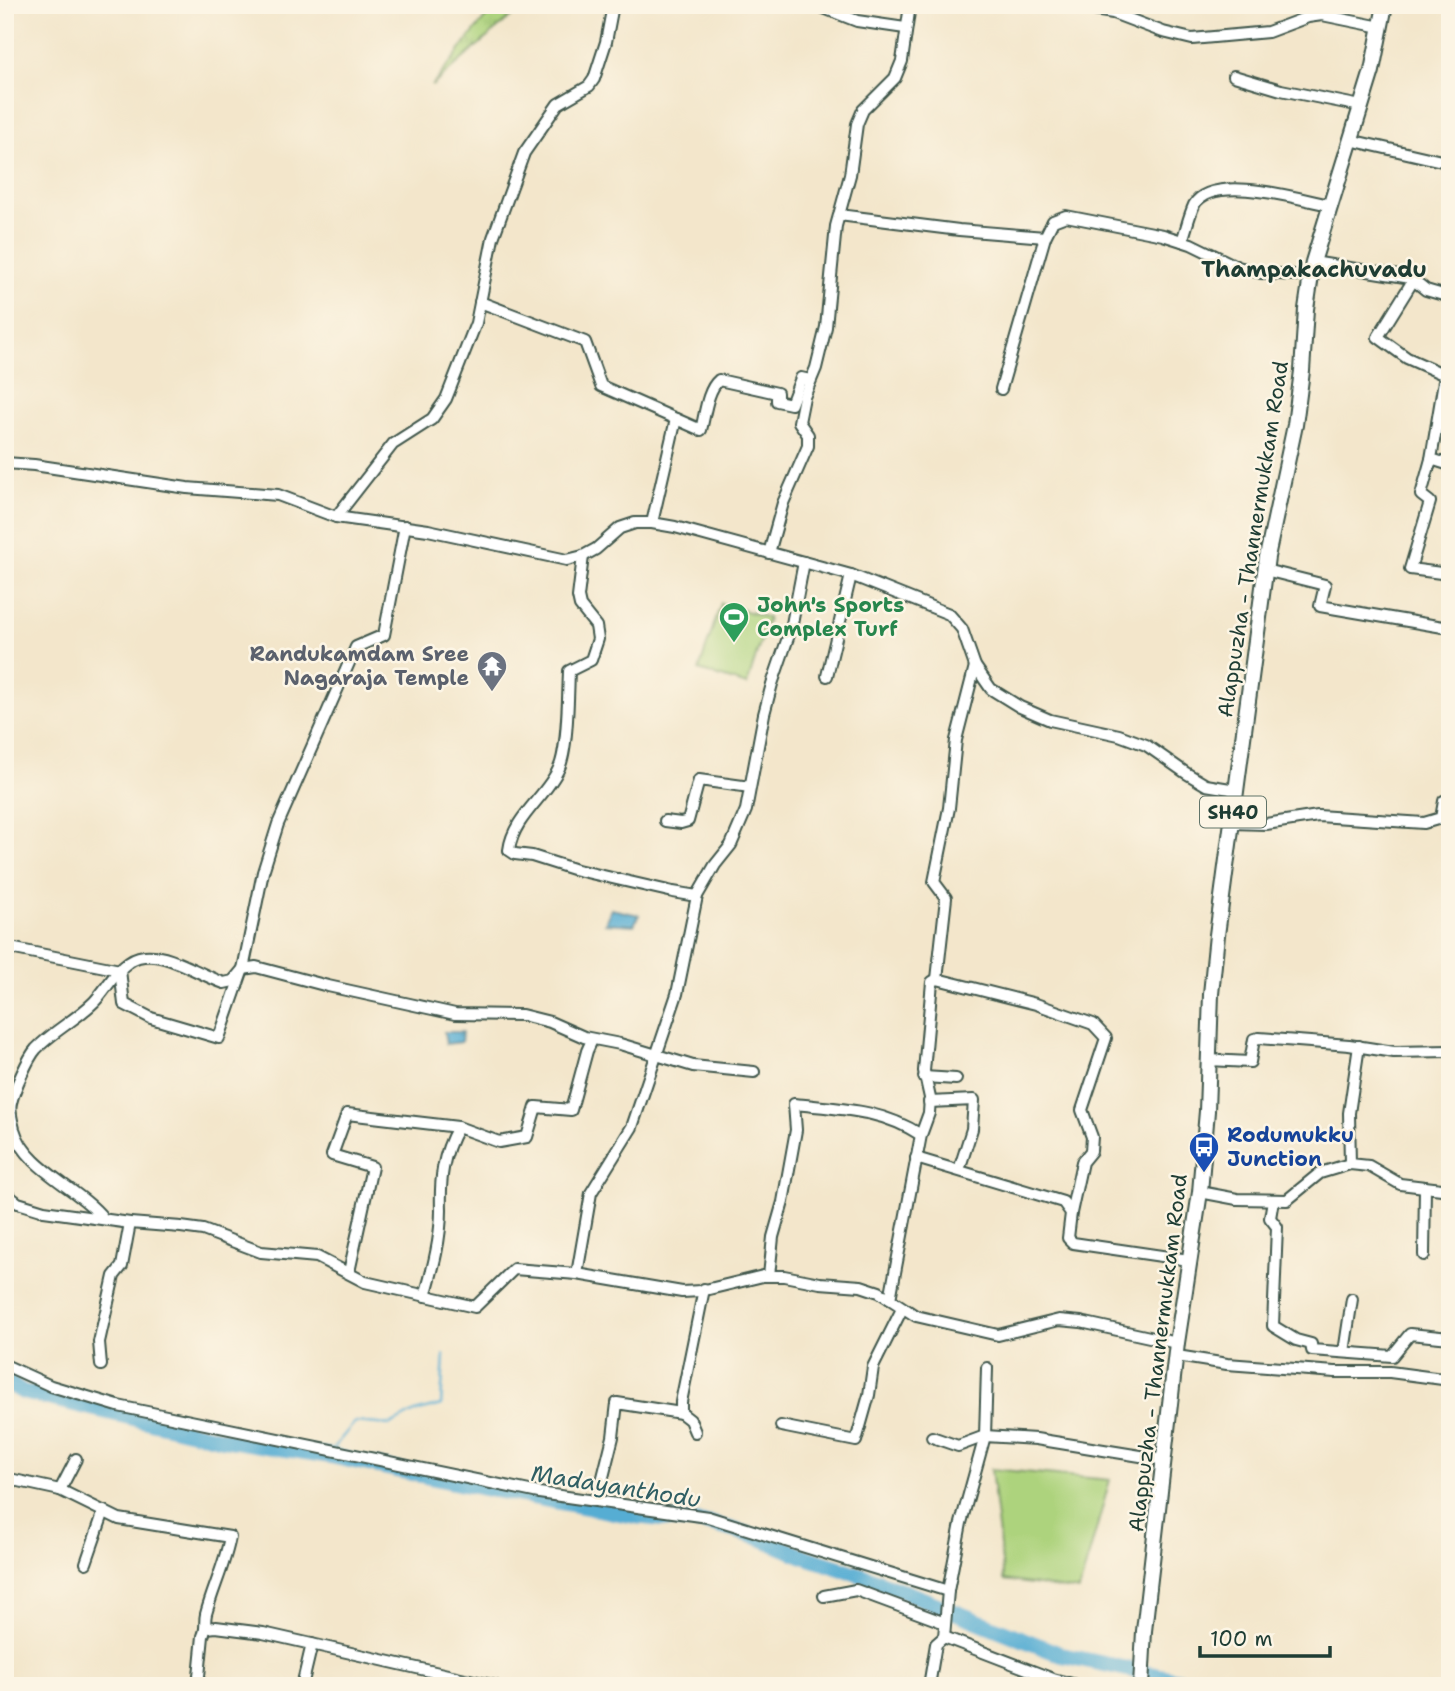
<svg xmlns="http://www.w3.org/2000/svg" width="1455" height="1691" viewBox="0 0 1455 1691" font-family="'Shantell Sans',sans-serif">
<defs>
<pattern id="grass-tufts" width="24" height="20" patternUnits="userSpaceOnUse" patternTransform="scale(1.75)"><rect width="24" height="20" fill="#add37d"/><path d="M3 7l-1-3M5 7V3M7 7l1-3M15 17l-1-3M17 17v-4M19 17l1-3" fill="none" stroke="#94b66d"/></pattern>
<pattern id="water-ripples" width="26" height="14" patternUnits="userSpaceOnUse" patternTransform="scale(1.75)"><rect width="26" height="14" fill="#56add3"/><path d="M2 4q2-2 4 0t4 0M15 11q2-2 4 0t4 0" fill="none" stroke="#478eac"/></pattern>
</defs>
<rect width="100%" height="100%" fill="#fcf5e5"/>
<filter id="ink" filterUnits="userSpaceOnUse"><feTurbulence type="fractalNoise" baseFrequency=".0143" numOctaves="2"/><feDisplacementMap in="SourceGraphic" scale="14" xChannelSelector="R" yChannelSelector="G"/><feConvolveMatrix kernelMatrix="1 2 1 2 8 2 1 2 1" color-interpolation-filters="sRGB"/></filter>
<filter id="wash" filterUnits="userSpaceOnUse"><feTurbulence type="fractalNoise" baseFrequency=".00686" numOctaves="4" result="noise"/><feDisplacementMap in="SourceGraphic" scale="28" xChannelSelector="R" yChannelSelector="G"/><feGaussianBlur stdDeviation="1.57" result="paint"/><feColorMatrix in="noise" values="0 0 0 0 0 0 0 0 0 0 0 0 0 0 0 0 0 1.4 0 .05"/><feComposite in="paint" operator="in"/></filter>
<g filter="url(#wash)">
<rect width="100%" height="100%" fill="#f3e6cb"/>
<polygon fill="url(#grass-tufts)" stroke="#668858" stroke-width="2" points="495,5 524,5 432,86"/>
<g fill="#add37d" stroke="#668858" stroke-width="2">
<polygon points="721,603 768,618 747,685 699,670"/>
<polygon points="991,1469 1110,1480 1079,1591 1004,1580"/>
</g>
<g fill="url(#water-ripples)" stroke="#3a7584" stroke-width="2">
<polygon points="611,909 639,915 634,925 605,923"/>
<polygon points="444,1032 462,1032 461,1042 446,1044"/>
</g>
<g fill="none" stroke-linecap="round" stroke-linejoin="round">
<polyline stroke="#56add3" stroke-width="2.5" points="334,1447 355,1422 390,1425 415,1412 441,1405 444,1355"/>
<polyline stroke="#56add3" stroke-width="16" points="5,1381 23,1392 223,1439 331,1456 463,1484 635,1516 712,1524 758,1537 803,1556 870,1578 1062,1655 1207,1686"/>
</g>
</g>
<g filter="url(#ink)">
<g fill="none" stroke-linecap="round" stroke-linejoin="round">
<g stroke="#3f564b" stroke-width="14">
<g id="minor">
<polyline points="816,5 857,21 905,28"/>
<polyline points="1063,5 1113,13 1163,32 1192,39 1268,32 1308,17 1322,15 1381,27"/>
<polyline points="1234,76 1281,90 1361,106"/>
<polyline points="1350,140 1446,162"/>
<polyline points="839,215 959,230 1045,237 1053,221 1066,216 1163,235 1191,244 1238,267 1261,273 1311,276"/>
<path d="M 1182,241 C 1186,230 1189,216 1194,205 C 1212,173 1300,199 1329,205"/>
<polyline points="1313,262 1411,278 1426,290 1450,297"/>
<polyline points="1414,279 1378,337 1407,358 1445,375 1431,459 1450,465"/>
<path d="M 480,302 L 585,342 L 601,386 L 701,430 C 705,415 707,390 719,380 L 777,393 L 777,401 L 791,404 L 801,378 L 810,380"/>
<polyline points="1001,389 1045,237"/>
<polyline points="1431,459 1421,495 1430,502 1410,569 1441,573 1450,579"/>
<polyline points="5,463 34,465 187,488 278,495 336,517 428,530 567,560 583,556 596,549 620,528 635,523 652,523 675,527 851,575 949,614 962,629 975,666 991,689 1020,707 1050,720 1119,735 1146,745 1186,773 1206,785 1236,790"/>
<polyline points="336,517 393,444 432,419 446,399 476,323 493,238 524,153 558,104 589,86 594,79 606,42 613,5"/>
<polyline points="652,523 676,419"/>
<polyline points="769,553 783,503 808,446 808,435 799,422 804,397 816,368 826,327 836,226 850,175 857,124 863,110 895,78 902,61 910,5"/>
<path d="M 583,556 L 578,597 L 580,606 L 596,626 L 598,639 L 591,660 L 569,671 C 568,694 568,749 559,768 C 547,796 513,817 509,850 L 515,854 L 532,856 L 573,869 L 673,892 L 697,896"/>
<polyline points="1265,570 1325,585 1320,606 1443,627 1450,624"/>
<polyline points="827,676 851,575"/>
<polyline points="665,821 681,823 688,821 699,780 750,787"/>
<polyline points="1232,823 1266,824 1318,816 1424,823 1441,818 1444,801 1450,801"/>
<polyline points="5,947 120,970 124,1004 151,1018 219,1038 243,969 263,872 278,824 356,647 384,635 405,526"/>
<polyline points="937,979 946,898 934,882 949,808 956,740 975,666"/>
<polyline points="1208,1060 1250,1062 1254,1039 1259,1038 1349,1045 1394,1052 1450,1051"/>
<polyline points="924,1077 956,1079"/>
<polyline points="929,1102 974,1100 972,1129 959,1170"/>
<polyline points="916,1158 1063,1202 1071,1213 1068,1238 1073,1243 1189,1260"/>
<polyline points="1350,1164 1349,1113 1359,1046"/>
<polyline points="1200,1192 1237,1199 1287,1200 1320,1173 1350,1164 1369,1166 1400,1184 1450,1190"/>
<polyline points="5,1193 18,1203 44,1211 130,1223 181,1227 203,1230 261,1252 317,1257 365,1282 475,1307 514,1269 577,1274 591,1193 632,1127 677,994 697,896 715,865 731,845 746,810 764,714 772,684 791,629 804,562"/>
<polyline points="1273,1200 1270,1218 1277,1227 1273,1326 1296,1340 1311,1344 1312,1350 1392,1356 1410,1334 1450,1338"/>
<path d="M 103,1218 C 79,1188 25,1169 14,1129 C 12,1121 9,1111 11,1103 C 14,1090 28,1058 36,1049 C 53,1031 77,1019 94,1002 C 109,987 121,958 144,956 C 169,953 200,975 224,983 L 233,981 L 243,969 L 256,967 L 328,986 L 455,1014 L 522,1015 L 550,1022 L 584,1037 L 620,1044 L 693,1066 L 754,1072"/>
<polyline points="1424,1255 1425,1187"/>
<polyline points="349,1272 372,1167 332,1155 347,1114 458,1127 499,1142 527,1137 536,1107 571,1110 587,1051 592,1040"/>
<polyline points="577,1274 682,1292 701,1291 763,1276 784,1276 820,1283 861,1286 879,1292 916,1316 998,1335 1059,1320 1081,1322 1177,1343"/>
<path d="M 769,1276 L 773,1237 L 783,1202 L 796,1130 L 794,1104 C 841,1109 881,1109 921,1135"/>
<path d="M 425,1296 C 433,1269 441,1239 441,1210 C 440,1180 442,1155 458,1127"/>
<polyline points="890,1299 921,1135 929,1113 930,1098 924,1071 932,982 937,979 1036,1004 1093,1024 1106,1038 1082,1110 1092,1137 1091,1151 1082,1162 1071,1213"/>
<polyline points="1344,1352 1352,1299"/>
<polyline points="1177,1356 1227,1364 1335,1372 1390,1372 1450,1380"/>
<polyline points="5,1365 51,1386 118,1406 539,1493 708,1517 948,1591"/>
<polyline points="101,1365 99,1342 114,1276 122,1266 130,1223"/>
<polyline points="781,1426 856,1441 869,1395 873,1367 902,1309"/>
<polyline points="695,1432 690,1420 681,1413 681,1402 704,1289"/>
<polyline points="932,1437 958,1446 985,1436 987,1368"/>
<path d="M 5,1478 L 60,1490 L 119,1519 L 230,1537 C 225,1564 213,1588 206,1614 C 204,1622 207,1628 203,1636 L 198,1686"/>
<polyline points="60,1490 76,1459"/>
<polyline points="597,1501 613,1437 617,1403 681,1413"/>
<polyline points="86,1563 104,1511"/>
<polyline points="824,1596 856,1590 945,1623"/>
<polyline points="207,1628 216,1627 263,1633 496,1686"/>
<polyline points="944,1637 948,1591 961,1523 985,1436 1036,1439 1165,1460"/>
<polyline points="302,1686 312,1644"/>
<polyline points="929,1686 936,1644 944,1637 1053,1679 1080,1686"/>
</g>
</g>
<g stroke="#3f564b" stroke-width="18">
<polyline id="major" points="1141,1686 1144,1631 1177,1343 1200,1192 1207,1111 1211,994 1217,935 1267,557 1295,425 1302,371 1306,309 1313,262 1372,71 1385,5"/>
</g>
<use href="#minor" stroke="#fff" stroke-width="10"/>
<use href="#major" stroke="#fff" stroke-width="14"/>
</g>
</g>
<defs>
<g id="stadium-pin" transform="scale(1.575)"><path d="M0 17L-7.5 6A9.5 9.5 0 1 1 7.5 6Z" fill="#2e9e5b" stroke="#fcf5e5"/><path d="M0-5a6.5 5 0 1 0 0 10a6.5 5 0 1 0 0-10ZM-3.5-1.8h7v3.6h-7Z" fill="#fff"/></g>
<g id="temple-pin" transform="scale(1.575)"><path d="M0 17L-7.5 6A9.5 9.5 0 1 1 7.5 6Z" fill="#6b7280" stroke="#fcf5e5"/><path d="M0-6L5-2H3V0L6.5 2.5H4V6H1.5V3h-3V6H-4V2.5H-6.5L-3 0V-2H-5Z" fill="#fff"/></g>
<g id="bus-pin" transform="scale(1.575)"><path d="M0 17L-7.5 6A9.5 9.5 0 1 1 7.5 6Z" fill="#1a4fb4" stroke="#fcf5e5"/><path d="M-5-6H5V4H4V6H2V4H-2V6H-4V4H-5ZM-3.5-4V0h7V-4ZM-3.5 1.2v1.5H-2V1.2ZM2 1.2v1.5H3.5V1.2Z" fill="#fff"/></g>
</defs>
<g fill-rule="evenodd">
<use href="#stadium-pin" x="734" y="617"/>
<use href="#temple-pin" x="492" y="666"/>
<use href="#bus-pin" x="1204" y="1147"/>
</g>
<g text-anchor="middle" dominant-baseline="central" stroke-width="5" stroke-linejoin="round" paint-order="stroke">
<rect fill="#fcf5e5" stroke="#617469" stroke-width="2" x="1200" y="796.5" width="66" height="31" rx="5"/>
<g font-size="19" font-weight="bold" fill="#1f3d34">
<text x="1233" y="812">SH40</text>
</g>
<g font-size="21" fill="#1f3d34" stroke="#fcf5e5">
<text transform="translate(1253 539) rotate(-81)">Alappuzha - Thannermukkam Road</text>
<text transform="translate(1158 1353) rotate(-83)">Alappuzha - Thannermukkam Road</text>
</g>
<g font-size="21" font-weight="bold" fill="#27864d" stroke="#fcf5e5" text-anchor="start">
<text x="757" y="605">John's Sports<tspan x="757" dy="24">Complex Turf</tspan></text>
</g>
<g font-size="21" font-weight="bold" fill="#5b616d" stroke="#fcf5e5" text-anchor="end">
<text x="469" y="654">Randukamdam Sree<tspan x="469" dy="24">Nagaraja Temple</tspan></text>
</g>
<g font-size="21" font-weight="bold" fill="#164399" stroke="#fcf5e5" text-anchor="start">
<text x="1227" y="1135">Rodumukku<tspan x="1227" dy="24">Junction</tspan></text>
</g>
<g font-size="23" font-weight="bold" fill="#1f3d34" stroke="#fcf5e5">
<text x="1314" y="269">Thampakachuvadu</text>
</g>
<g font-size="23" font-style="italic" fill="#305f64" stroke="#fcf5e5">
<text transform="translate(616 1486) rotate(9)">Madayanthodu</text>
</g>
</g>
<rect width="1455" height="1691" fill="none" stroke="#fcf5e5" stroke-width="28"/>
<path d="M1200 1646v10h130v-10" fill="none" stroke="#1f3d34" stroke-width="3.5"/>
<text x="1210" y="1646" font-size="21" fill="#1f3d34" stroke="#fcf5e5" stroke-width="5" paint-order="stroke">100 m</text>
</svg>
